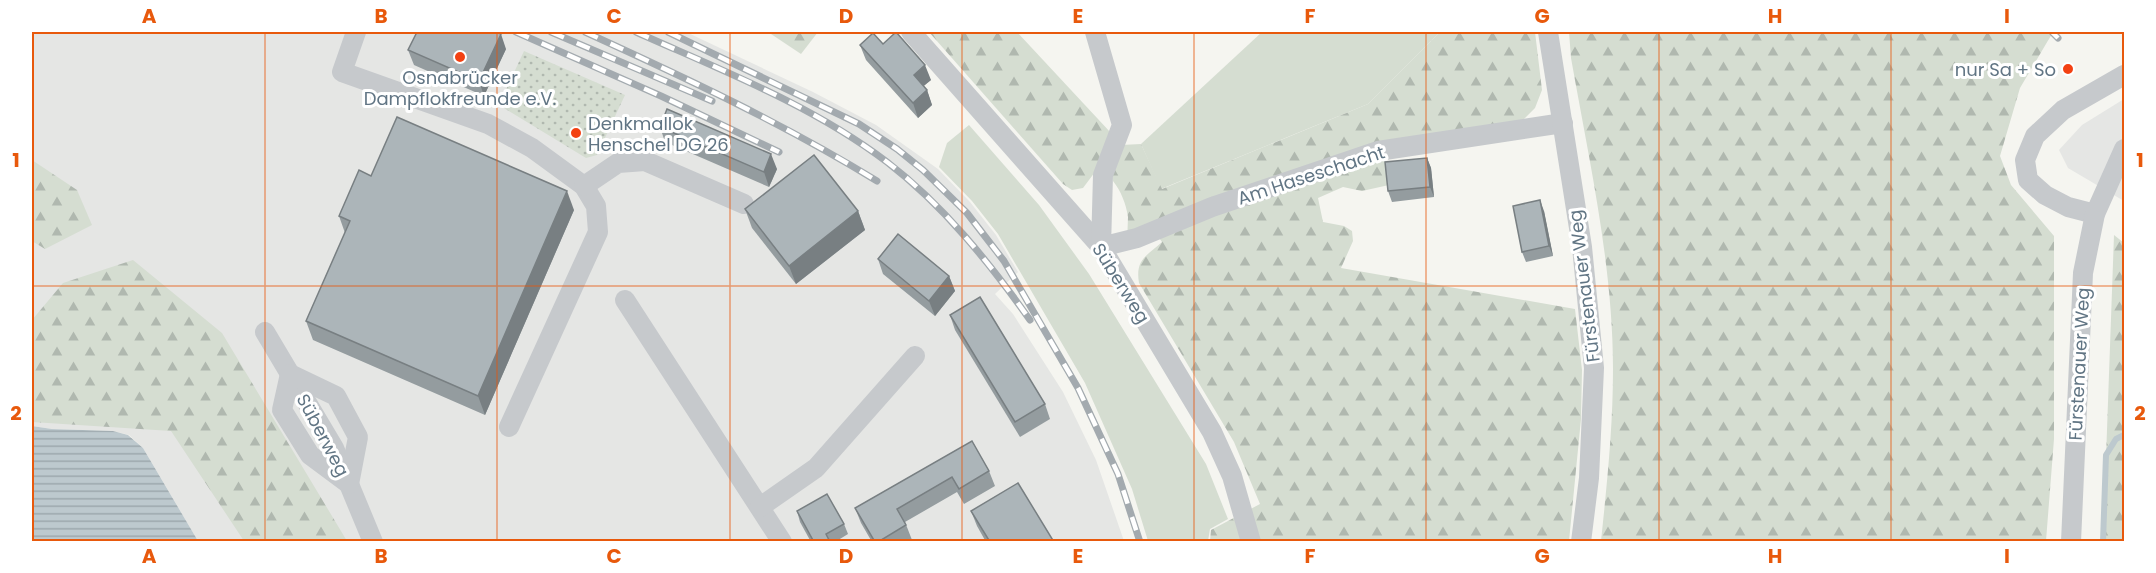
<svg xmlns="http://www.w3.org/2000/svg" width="2156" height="573" viewBox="0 0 2156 573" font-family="Poppins,sans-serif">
<defs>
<pattern id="forest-firs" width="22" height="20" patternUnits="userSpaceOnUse" patternTransform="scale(1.5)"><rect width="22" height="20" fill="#d5ddd1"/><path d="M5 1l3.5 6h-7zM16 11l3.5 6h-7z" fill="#b0b8af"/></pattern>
<pattern id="garden-dots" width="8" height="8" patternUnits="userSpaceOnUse" patternTransform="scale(1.5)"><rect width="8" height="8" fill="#d5ddd1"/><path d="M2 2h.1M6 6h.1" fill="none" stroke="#b0b8af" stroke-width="1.8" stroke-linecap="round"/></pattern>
<pattern id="water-rules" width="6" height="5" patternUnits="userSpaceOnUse" patternTransform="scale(1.5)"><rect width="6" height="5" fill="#bdc9ce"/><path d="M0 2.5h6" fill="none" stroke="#9da8ad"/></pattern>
</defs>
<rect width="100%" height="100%" fill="#f5f5f0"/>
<g fill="#e5e6e4">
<polygon points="32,32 686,32 813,92 876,125 938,169 970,202 996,235 1018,272 995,294 1013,314 1063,392 1096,460 1124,541 198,541 143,448 129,435 113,431 52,429 32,426"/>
<polygon points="2124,99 2124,201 2068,168 2059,150 2082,125"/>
</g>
<g fill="#d5ddd1">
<polygon points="1262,32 1440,32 1368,104 1161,189 1141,144"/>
<polygon points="969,125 1039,205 1089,274 1206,464 1228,519 1210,529 1208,541 1148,541 1132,489 1085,383 998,234 972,201 939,167 947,143"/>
</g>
<g fill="url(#forest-firs)">
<polygon points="768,32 818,32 801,54"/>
<polygon points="929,32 1017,32 1111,133 1095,172 1083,188 1072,190 1063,184"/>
<path d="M 1440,32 L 1535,32 L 1542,90 L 1535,108 L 1523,120 L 1382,142 L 1389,185 L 1362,191 L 1343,187 L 1318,198 L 1323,222 L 1344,226 L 1352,231 L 1353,241 L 1341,268 L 1575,309 L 1582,370 L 1581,419 L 1569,541 L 1210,541 L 1211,530 L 1260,504 L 1234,442 L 1139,283 C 1135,259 1147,256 1162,242 L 1151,227 L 1128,236 C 1127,229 1128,223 1128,217 C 1126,204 1121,191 1113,181 L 1113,164 L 1121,145 L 1141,144 L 1162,189 L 1368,104 Z"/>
<path d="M 1569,32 L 2053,32 L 2020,88 L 2000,156 L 2011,185 L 2054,236 L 2054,439 L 2046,541 L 1601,541 C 1607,484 1613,427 1613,369 C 1613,265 1589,160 1571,58 Z"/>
<polygon points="32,160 77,190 92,225 45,249 32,241"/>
<polygon points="2114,235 2124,243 2124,542 2103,541"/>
<polygon points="133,260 222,333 347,541 244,541 171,431 32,422 32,320 63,283"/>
</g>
<polygon fill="url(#garden-dots)" points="524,51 625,95 597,155 586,158 499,105"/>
<polygon fill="url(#water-rules)" points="32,426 52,429 113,431 128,435 143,448 198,541 32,541"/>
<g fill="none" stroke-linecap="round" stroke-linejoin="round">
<polyline stroke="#bdc9ce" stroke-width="6" points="2103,542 2106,455 2116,439 2124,435"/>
<g stroke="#c6c9cc" stroke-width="20">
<polyline points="356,32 342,72 488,124 532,148 584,186 596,206 598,232 509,427"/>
<polyline points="911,32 1101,247 1212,432 1232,476 1251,542"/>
<polyline points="1095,32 1122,125 1103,175 1101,247 1137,238 1212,207 1378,151 1563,123"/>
<polyline points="1548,32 1582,247 1594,368 1589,478 1581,542"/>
<polyline points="584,186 618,163 645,161 744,204"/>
<polyline points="2095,214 2068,207 2045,195 2028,180 2025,160 2035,136 2063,110 2124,75"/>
<polyline points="625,300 782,542"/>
<polyline points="265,332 334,448 373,542"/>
<polygon points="290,374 336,396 358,437 349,484 310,455 282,410"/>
<polyline points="760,507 816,468 915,356"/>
<polyline points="2071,542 2083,273 2095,214 2124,149"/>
</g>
<g stroke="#a3aaaf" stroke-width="7">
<g id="rail">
<polyline points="516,32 661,96 779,152"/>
<polyline points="551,32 712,101"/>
<path d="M 585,32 C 684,77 784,124 877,181"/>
<path d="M 636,32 C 721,70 812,105 887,162 C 943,205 989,262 1030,320"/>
<polyline points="668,32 859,124 897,149 923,170 967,213 1004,261 1078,388 1118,474 1140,542"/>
<polyline points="2052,32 2058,38"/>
</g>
</g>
<use href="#rail" stroke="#fff" stroke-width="4.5" stroke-dasharray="14" stroke-linecap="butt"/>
</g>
<g fill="#949c9f">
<polygon points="883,44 931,80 923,86 927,90 932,105 918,118 866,60 860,45"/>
<polygon points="506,49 484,96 414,65 408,50"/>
<polygon points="660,127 777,169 769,187 665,142"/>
<polygon points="1427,158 1431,168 1434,197 1392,202 1388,191"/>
<polygon points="371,176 574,210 485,415 313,340 306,321 345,233 339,216"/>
<polygon points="745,209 858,211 865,230 796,284 752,228"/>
<polygon points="1544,211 1553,256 1526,262 1522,252"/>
<polygon points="878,259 949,276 955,291 935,316 883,274"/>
<polygon points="950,315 1045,404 1050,419 1020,437 955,330"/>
<polygon points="972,441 989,471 995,486 964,504 957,492 905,522 912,540 909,542 872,542 861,523 855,508"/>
<polygon points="797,511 844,524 848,534 835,542 811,542 800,522"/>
<polygon points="971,511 1054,542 986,542 977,526"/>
</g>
<g fill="#787f82">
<polygon points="501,34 506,49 484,96 479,81"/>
<polygon points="925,65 931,80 919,90 914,75"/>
<polygon points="927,90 932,105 918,118 913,103"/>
<polygon points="771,154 777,169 769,187 764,172"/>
<polygon points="1427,158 1431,168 1434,197 1430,187"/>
<polygon points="567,191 574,210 485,415 478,396"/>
<polygon points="1540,200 1544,211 1553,256 1549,246"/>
<polygon points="858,211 865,230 796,284 789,266"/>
<polygon points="949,276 955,291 935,316 929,301"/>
</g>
<g fill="#acb5b9" stroke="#787f82" stroke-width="1.5">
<polygon points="417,32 495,32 501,34 479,81 408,50"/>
<polygon points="896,32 925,65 914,75 927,90 913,103 860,45 873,33 883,44"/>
<polygon points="667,109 771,154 764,172 660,127"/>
<polygon points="397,117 567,191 478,396 306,321 350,221 339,216 359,170 371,176"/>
<polygon points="814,155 858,211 789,266 745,209"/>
<polygon points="1427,158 1430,187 1388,191 1385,162"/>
<polygon points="1540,200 1549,246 1522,252 1513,206"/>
<polygon points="898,234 949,276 929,301 878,259"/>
<polygon points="980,297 1045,404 1015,422 950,315"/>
<polygon points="972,441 989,471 959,489 952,477 897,509 906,525 878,542 875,542 855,508"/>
<polygon points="1018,483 1054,542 990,542 971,511"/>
<polygon points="827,494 844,524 826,534 830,542 814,542 797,511"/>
</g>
<path fill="none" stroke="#e8590c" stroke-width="1.5" stroke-opacity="0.55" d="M 265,32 L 265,542M 497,32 L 497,542M 730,32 L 730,542M 962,32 L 962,542M 1194,32 L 1194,542M 1426,32 L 1426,542M 1659,32 L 1659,542M 1891,32 L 1891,542M 32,286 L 2124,286"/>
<g fill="#f34112" stroke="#fff" stroke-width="2">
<circle cx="460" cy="57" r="6"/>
<circle cx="2068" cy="69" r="6"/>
<circle cx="576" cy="133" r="6"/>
</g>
<g text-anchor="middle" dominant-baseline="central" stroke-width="6" stroke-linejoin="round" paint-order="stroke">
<g font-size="18" fill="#617584" stroke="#fff" text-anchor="end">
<text x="2056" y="69">nur Sa + So</text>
<text x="460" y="77" text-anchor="middle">Osnabrücker<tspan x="460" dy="21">Dampflokfreunde e.V.</tspan></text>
<text x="588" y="123" text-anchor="start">Denkmallok<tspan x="588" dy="21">Henschel DG 26</tspan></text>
</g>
<g font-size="18" fill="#617584" stroke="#fff">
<text transform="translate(1311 175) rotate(-18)">Am Haseschacht</text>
<text transform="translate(1121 283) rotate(58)">Süberweg</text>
<text transform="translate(1584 286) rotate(-97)">Fürstenauer Weg</text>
<text transform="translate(2079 364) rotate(-87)">Fürstenauer Weg</text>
<text transform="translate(323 435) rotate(62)">Süberweg</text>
</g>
</g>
<rect width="2156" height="573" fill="none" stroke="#ffffff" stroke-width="66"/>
<rect x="33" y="33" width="2090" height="507" fill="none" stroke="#e8590c" stroke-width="2"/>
<g font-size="20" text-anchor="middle" font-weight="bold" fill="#e8590c">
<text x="149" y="23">A</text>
<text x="381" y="23">B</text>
<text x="614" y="23">C</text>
<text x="846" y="23">D</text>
<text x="1078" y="23">E</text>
<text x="1310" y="23">F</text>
<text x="1542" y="23">G</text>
<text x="1775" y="23">H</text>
<text x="2007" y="23">I</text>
<text x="16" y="167">1</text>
<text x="2140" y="167">1</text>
<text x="16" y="420">2</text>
<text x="2140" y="420">2</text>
<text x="149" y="563">A</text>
<text x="381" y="563">B</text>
<text x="614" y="563">C</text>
<text x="846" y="563">D</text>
<text x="1078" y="563">E</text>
<text x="1310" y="563">F</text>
<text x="1542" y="563">G</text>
<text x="1775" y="563">H</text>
<text x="2007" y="563">I</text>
</g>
</svg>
